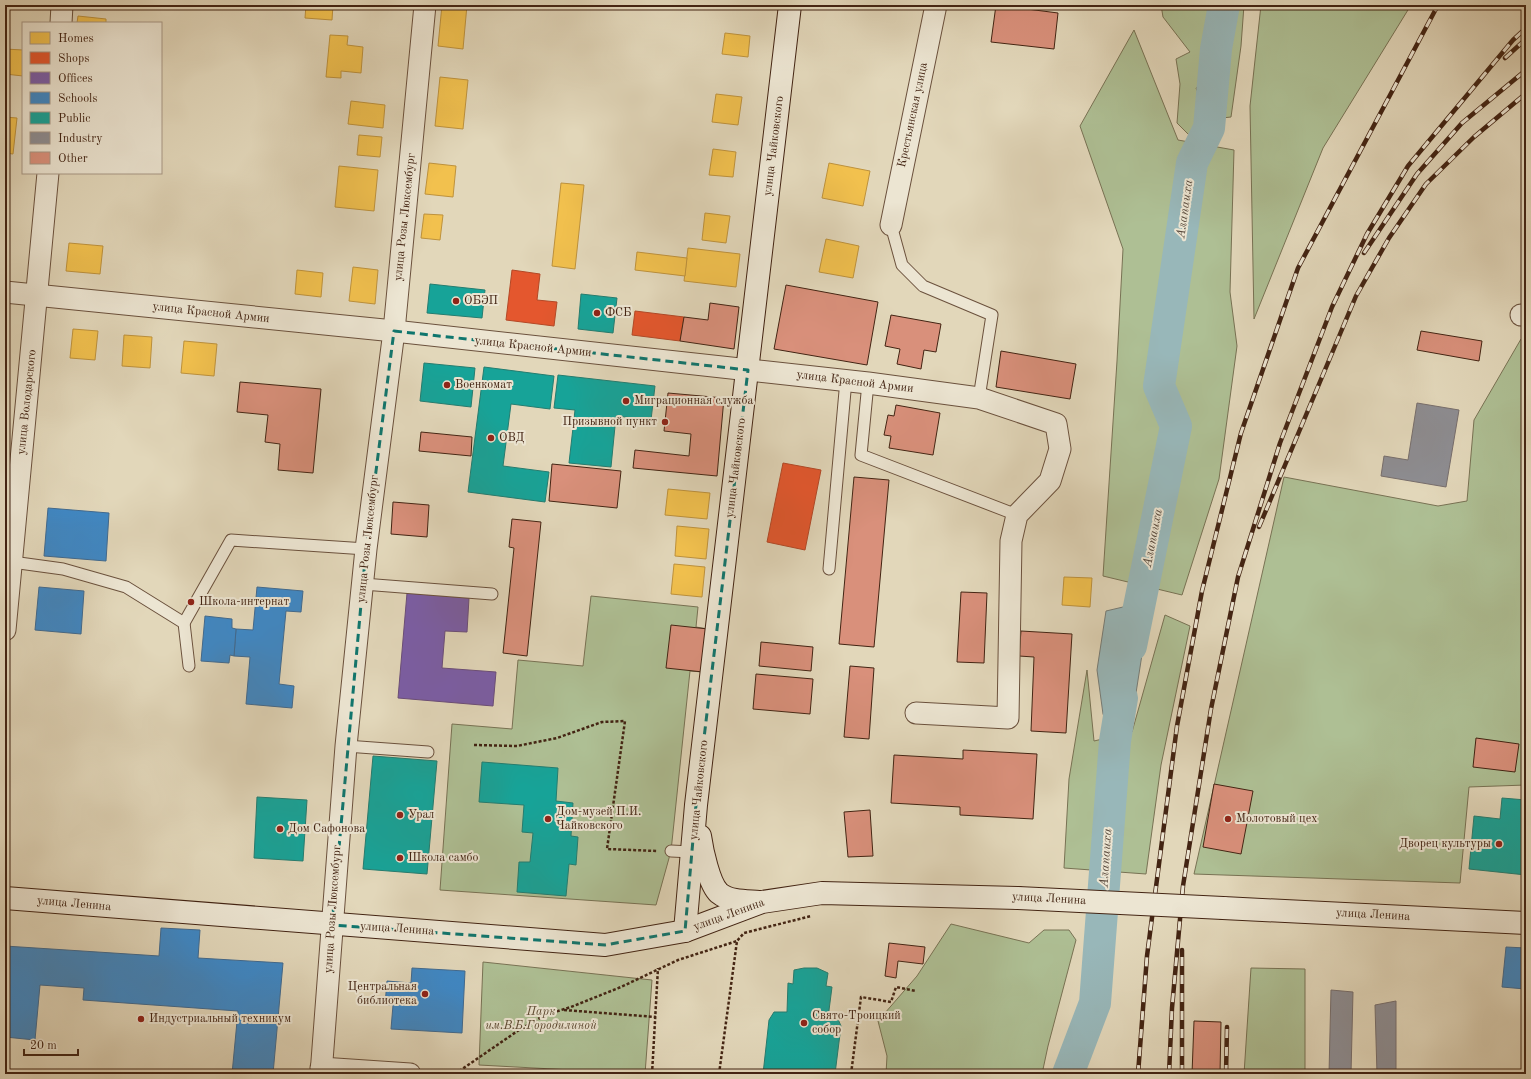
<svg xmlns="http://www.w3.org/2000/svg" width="1531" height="1079" viewBox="0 0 1531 1079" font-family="'Old Standard TT',serif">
<rect width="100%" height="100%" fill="#e2d7ba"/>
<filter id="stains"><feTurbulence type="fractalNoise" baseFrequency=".005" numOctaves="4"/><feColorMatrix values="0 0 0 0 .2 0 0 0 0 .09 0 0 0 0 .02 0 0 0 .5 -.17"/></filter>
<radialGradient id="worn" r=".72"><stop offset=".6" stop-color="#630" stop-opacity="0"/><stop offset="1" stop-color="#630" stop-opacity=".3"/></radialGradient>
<g fill="#aebf94" stroke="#787254">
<polygon points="1161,5 1217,5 1213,11 1206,84 1196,88 1205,111 1204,133 1193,139 1177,123 1180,84 1176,59 1190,52 1163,17"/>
<polygon points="1234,5 1244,5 1241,46 1231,117 1222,118"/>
<polygon points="1261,5 1411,5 1323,148 1254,319 1250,106"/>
<polygon points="1134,30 1178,140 1234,150 1230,292 1237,346 1219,479 1182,595 1103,576 1117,361 1123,249 1080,126"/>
<polygon points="1521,339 1526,339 1526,785 1469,787 1460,883 1194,874 1284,477 1438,506 1467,501 1474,420"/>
<polygon points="591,596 698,607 696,627 708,629 703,672 690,671 671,851 656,905 440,890 452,724 512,729 518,660 583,666"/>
<polygon points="1165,615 1190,626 1161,765 1146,874 1064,868 1069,779 1087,670 1094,741 1132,732"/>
<polygon points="951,924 1029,943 1044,930 1069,930 1076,940 1048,1046 1042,1074 886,1074 887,1056 878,1021 917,976"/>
<polygon points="483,962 652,980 645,1074 479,1065"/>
<polygon points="1251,968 1305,969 1305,1074 1244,1074"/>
</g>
<polygon fill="#98b7b9" stroke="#767c77" points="1140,603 1148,616 1136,693 1115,741 1103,714 1097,670 1106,611"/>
<g fill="#f2c14e" stroke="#be923c">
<polygon points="306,5 333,5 332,20 305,18"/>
<polygon points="442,5 467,5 463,49 438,46"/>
<polygon points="78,16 106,19 106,23 77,23"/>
<polygon points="725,33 750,36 748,57 722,54"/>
<polygon points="330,35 348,36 347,45 363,47 361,73 341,71 341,78 326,77"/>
<polygon points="5,49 23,50 23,76 5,74"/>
<polygon points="440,77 468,80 463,129 435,126"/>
<polygon points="716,94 742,97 738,125 712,122"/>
<polygon points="351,101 385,105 383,128 348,124"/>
<polygon points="5,117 17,118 13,154 5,153"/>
<polygon points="359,135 382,137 380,157 357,155"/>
<polygon points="713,149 736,152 733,177 709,175"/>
<polygon points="429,163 456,166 453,197 425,194"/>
<polygon points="829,163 870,171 863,206 822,198"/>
<polygon points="339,166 378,170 374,211 335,207"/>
<polygon points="561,183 584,185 575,269 552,266"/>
<polygon points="705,213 730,216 726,243 702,240"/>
<polygon points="424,214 443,215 440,240 421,238"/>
<polygon points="5,215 8,215 5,251"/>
<polygon points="826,239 859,246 853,278 819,272"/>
<polygon points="69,243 103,246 100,274 66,271"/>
<polygon points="688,248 740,254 736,287 684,281"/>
<polygon points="637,252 687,258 685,276 635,270"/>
<polygon points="353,267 378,270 375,304 349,301"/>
<polygon points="297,270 323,273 321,297 295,294"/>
<polygon points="73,329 98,331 95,360 70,358"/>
<polygon points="124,335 152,337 150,368 122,366"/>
<polygon points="184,341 217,344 214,376 181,373"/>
<polygon points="668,489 710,493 707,519 665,515"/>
<polygon points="677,526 709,529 706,559 675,556"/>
<polygon points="674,564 705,567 702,597 671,594"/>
<polygon points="1064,577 1092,578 1090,607 1062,605"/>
</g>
<g fill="#e4572e" stroke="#b44826">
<polygon points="512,270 540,274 537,300 557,302 554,326 506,320"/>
<polygon points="635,311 684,317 680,341 632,335"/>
<polygon points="783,463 821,470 805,550 767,542"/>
</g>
<polygon fill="#7b5ea7" stroke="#6a4d7b" points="407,593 469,598 467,632 445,631 442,668 496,672 493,706 398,698"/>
<g fill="#3f88c5" stroke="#406a90">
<polygon points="48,508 109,513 106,561 44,556"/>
<polygon points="39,587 84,591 81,634 35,630"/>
<polygon points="257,587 303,591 301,612 286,611 279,684 294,686 292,708 246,704 250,657 234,656 236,629 253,630"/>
<polygon points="205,616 232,619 232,628 236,629 234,656 230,655 229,663 201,661"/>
<polygon points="161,928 200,930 198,958 283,963 273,1074 232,1074 238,1011 83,1000 84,988 40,985 35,1040 5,1037 5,946 159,956"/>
<polygon points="1506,947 1526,948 1526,1008 1524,1008 1525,989 1502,987"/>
<polygon points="412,968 465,971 462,1033 391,1029 393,1005 385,1005 387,981 411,983"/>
</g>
<g fill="#17a398" stroke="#247d70">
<polygon points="430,284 485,290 482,318 427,313"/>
<polygon points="581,294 617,298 613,333 578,329"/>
<polygon points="424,363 475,368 471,407 420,401"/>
<polygon points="484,367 554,376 550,409 511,404 503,466 549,472 545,502 468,492"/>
<polygon points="558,375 655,386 651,420 616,416 611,467 569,463 575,410 554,408"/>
<polygon points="373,756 437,761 427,874 363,869"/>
<polygon points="482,762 558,768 556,801 573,803 571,836 578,837 576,865 569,864 566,896 517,892 519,862 530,862 533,833 522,832 524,805 479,802"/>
<polygon points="257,797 307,800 303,861 254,858"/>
<polygon points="1502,798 1526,800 1526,875 1469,869 1474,816 1500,819"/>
<polygon points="804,968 817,968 828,973 826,986 832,987 828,1018 838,1019 841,1026 835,1074 763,1074 769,1020 774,1012 787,1012 788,983 793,984 794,970"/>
</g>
<g fill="#8d8d92" stroke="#776e6c">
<polygon points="1417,403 1459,410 1446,487 1381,476 1384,456 1408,460"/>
<polygon points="1331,990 1353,992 1351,1074 1329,1074"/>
<polygon points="1396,1001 1396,1074 1377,1074 1375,1005"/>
</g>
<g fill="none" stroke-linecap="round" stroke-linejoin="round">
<g stroke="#98b7b9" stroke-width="32">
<polyline points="1131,646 1176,426 1159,386 1192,163 1209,128 1216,49 1224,5"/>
<polyline points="1068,1074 1095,1003 1115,741 1122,698"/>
</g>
</g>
<g fill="#d9907b" stroke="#432413">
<polygon points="996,5 1058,13 1054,49 991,42"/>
<polygon points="786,285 878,302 867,365 774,349"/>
<polygon points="710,303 739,307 734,349 680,341 684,317 708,320"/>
<polygon points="891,315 941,324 936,352 924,350 921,369 897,364 900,349 885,346"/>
<polygon points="1421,331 1482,341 1479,361 1417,350"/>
<polygon points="1001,351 1076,364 1070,399 996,387"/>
<polygon points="240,382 321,389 313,473 278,470 280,444 265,442 268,415 237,412"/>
<polygon points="668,393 724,398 717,476 633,468 635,450 689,456 691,434 664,431"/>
<polygon points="896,405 940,413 933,455 889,448 891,436 884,435 888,415 894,416"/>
<polygon points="421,432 472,437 471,456 419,451"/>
<polygon points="552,464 621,471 617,508 549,501"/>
<polygon points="854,477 889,480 874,647 839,644"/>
<polygon points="393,502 429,505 427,537 391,534"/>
<polygon points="512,519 541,522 527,656 503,653 514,548 509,547"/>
<polygon points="961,592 987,593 984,663 957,662"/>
<polygon points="671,625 708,629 703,672 666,668"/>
<polygon points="1021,631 1072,634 1066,733 1031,731 1034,657 1019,656"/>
<polygon points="761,642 813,647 811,671 759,666"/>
<polygon points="850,666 874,668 869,739 844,737"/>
<polygon points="756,674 813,679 810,714 753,709"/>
<polygon points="1476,738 1519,744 1515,772 1473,767"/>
<polygon points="963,750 1037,754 1033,819 960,815 960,807 891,803 894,755 963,759"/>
<polygon points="1214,784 1253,791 1241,854 1203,847"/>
<polygon points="870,810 873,856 848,857 844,812"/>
<polygon points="889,943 925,947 923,964 898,961 896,978 885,976"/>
<polygon points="1194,1021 1221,1022 1220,1074 1192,1074"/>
</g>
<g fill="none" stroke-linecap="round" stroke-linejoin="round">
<g stroke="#6b513d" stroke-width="13">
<g id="lane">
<polyline points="891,225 902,265 923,286 992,315 979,398"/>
<polyline points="868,383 861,455 1017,515"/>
<polyline points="12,562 63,569 126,587 184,623 189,666"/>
<polyline points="829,569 846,380"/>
<polyline points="363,584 492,594"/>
<polyline points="184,623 231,540 366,549"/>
<polyline points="346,746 428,752"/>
<polyline points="671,851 692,852"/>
</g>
</g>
<g stroke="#6b513d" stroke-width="23">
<g id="street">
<polyline points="61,23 62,5"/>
<polyline points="891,225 936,5"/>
<polyline points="5,292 394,331 868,383 979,398 1056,424 1060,449 1050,481 1017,515 1011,541 1008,718 916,713"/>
<polyline points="1521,315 1526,315"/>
<polyline points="5,630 48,173"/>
<polyline points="321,1068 410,1074"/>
<polyline points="321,1074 346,746 366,549 394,331 425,5"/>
</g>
</g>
<g stroke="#432413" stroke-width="24">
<g id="secondary">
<path d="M 700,836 C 702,850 709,884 719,893 C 730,902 746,901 759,902"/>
<polyline points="5,898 605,945 685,931 762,902 822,893 1018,898"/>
<polyline points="1223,908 1526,923"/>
<polyline points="685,931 696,805 790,5"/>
</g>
</g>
<g stroke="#432413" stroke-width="2.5" stroke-dasharray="3 2" stroke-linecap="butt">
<polyline points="474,745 517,746 557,738 602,722 625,721 607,849 657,851"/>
<polyline points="564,1010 656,1017"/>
<polyline points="455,1074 519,1030 545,1015 571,1007 621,987 678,960 737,941"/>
<polyline points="652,1074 658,968"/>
<polyline points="719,1074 737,941 744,933 811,916"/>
<polyline points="851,1074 861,997 891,1002 896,987 916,991"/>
</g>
<use href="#lane" stroke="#ece5d2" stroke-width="11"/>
<use href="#street" stroke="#ece5d2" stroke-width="21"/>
<use href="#secondary" stroke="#ece5d2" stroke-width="22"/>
<g stroke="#432413" stroke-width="4.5">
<g id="rail">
<polyline points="1505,58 1526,39"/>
<polyline points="1364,253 1417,174 1462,123 1526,70"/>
<polyline points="1259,527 1356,296 1389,238 1426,184 1474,137 1524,95"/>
<polyline points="1138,1074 1147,956 1177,726 1202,591 1241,433 1298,268 1438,5"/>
<polyline points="1169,1074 1172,1008 1183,886 1211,709 1238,577 1280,443 1332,307 1367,234 1408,166 1513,40 1526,28"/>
<polyline points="1182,1074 1182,950"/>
<polyline points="1226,1074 1227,1027"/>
</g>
</g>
<use href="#rail" stroke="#ece5d2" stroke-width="3" stroke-dasharray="9" stroke-linecap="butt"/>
<g stroke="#432413" stroke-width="24" stroke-linecap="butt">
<polyline id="secondary-bridge" points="1018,898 1223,908"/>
</g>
<use href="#secondary-bridge" stroke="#ece5d2" stroke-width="22"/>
</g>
<path fill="none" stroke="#0f766e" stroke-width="3" stroke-dasharray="8 5" stroke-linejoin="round" d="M 394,331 L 748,370 L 696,805 L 685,931 L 605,945 L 332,925 L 366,549 Z"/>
<g fill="#8f2418" stroke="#ece5d2" stroke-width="1.5">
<circle cx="456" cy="301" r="4"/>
<circle cx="597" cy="313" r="4"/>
<circle cx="447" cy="385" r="4"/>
<circle cx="626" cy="401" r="4"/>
<circle cx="665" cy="422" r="4"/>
<circle cx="491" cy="438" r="4"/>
<circle cx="191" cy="602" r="4"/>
<circle cx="400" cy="815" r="4"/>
<circle cx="548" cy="819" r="4"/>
<circle cx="1228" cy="819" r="4"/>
<circle cx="280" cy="829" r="4"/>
<circle cx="1499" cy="844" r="4"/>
<circle cx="400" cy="858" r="4"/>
<circle cx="425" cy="994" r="4"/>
<circle cx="141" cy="1019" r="4"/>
<circle cx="804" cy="1023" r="4"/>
</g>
<g text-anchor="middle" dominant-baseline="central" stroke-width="4" stroke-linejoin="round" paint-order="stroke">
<g font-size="12" fill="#432413" stroke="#ece5d2">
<text transform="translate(913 115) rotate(-78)">Крестьянская улица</text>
<text transform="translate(774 146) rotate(-83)">улица Чайковского</text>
<text transform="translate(405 217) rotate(-84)">улица Розы Люксембург</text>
<text transform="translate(211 313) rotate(6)">улица Красной Армии</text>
<text transform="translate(533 347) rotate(6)">улица Красной Армии</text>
<text transform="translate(855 382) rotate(7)">улица Красной Армии</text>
<text transform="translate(27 402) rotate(-84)">улица Володарского</text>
<text transform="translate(736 468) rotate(-83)">улица Чайковского</text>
<text transform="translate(368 539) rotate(-84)">улица Розы Люксембург</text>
<text transform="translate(699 790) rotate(-84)">улица Чайковского</text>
<text transform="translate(1049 899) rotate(3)">улица Ленина</text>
<text transform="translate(74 904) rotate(5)">улица Ленина</text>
<text transform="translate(333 909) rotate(-86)">улица Розы Люксембург</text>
<text transform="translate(729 915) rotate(-20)">улица Ленина</text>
<text transform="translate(1373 915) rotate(3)">улица Ленина</text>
<text transform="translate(397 929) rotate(4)">улица Ленина</text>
</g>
<g font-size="12" fill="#432413" stroke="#ece5d2" text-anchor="start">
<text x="464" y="301">ОБЭП</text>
<text x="605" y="313">ФСБ</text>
<text x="455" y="385">Военкомат</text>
<text x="634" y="401">Миграционная служба</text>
<text x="657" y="422" text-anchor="end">Призывной пункт</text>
<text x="499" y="438">ОВД</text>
<text x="199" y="602">Школа-интернат</text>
<text x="556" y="812">Дом-музей П.И.<tspan x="556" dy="14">Чайковского</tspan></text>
<text x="408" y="815">Урал</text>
<text x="1236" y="819">Молотовый цех</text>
<text x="288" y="829">Дом Сафонова</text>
<text x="1491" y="844" text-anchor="end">Дворец культуры</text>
<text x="408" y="858">Школа самбо</text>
<text x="417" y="987" text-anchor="end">Центральная<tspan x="417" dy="14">библиотека</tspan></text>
<text x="812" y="1016">Свято-Троицкий<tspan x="812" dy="14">собор</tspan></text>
<text x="149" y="1019">Индустриальный техникум</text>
</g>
<g font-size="12" font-style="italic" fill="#5e4b33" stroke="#ece5d2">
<text x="541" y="1012">Парк<tspan x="541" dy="14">им.В.Б.Городилиной</tspan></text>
</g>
<g font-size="13" font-style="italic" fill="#58493c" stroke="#ece5d2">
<text transform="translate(1185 209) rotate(-82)">Алапаиха</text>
<text transform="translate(1153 538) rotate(-79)">Алапаиха</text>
<text transform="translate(1106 858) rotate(-86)">Алапаиха</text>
</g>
</g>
<rect width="1531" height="1079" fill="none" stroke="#e2d7ba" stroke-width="20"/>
<rect x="6" y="6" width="1519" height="1067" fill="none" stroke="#432413" stroke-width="2"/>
<rect x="10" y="10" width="1511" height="1059" fill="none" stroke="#432413"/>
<rect x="22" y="22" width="140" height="152" fill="#ece5d2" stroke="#a89886"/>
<rect x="30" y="32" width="20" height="12" fill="#f2c14e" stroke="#a89886"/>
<text x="58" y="42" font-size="12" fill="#432413">Homes</text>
<rect x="30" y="52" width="20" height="12" fill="#e4572e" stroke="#a89886"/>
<text x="58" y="62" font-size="12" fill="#432413">Shops</text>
<rect x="30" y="72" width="20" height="12" fill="#7b5ea7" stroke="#a89886"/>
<text x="58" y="82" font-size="12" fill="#432413">Offices</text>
<rect x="30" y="92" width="20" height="12" fill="#3f88c5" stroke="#a89886"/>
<text x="58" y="102" font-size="12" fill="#432413">Schools</text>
<rect x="30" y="112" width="20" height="12" fill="#17a398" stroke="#a89886"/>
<text x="58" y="122" font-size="12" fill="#432413">Public</text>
<rect x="30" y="132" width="20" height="12" fill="#8d8d92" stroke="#a89886"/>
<text x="58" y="142" font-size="12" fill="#432413">Industry</text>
<rect x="30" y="152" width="20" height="12" fill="#d9907b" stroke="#a89886"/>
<text x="58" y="162" font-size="12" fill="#432413">Other</text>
<path d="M24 1049v6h54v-6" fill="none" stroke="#432413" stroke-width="2"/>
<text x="30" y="1049" font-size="12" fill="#432413" stroke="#ece5d2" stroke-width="3" paint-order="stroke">20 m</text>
<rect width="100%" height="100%" filter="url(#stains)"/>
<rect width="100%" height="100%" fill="url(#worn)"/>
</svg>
